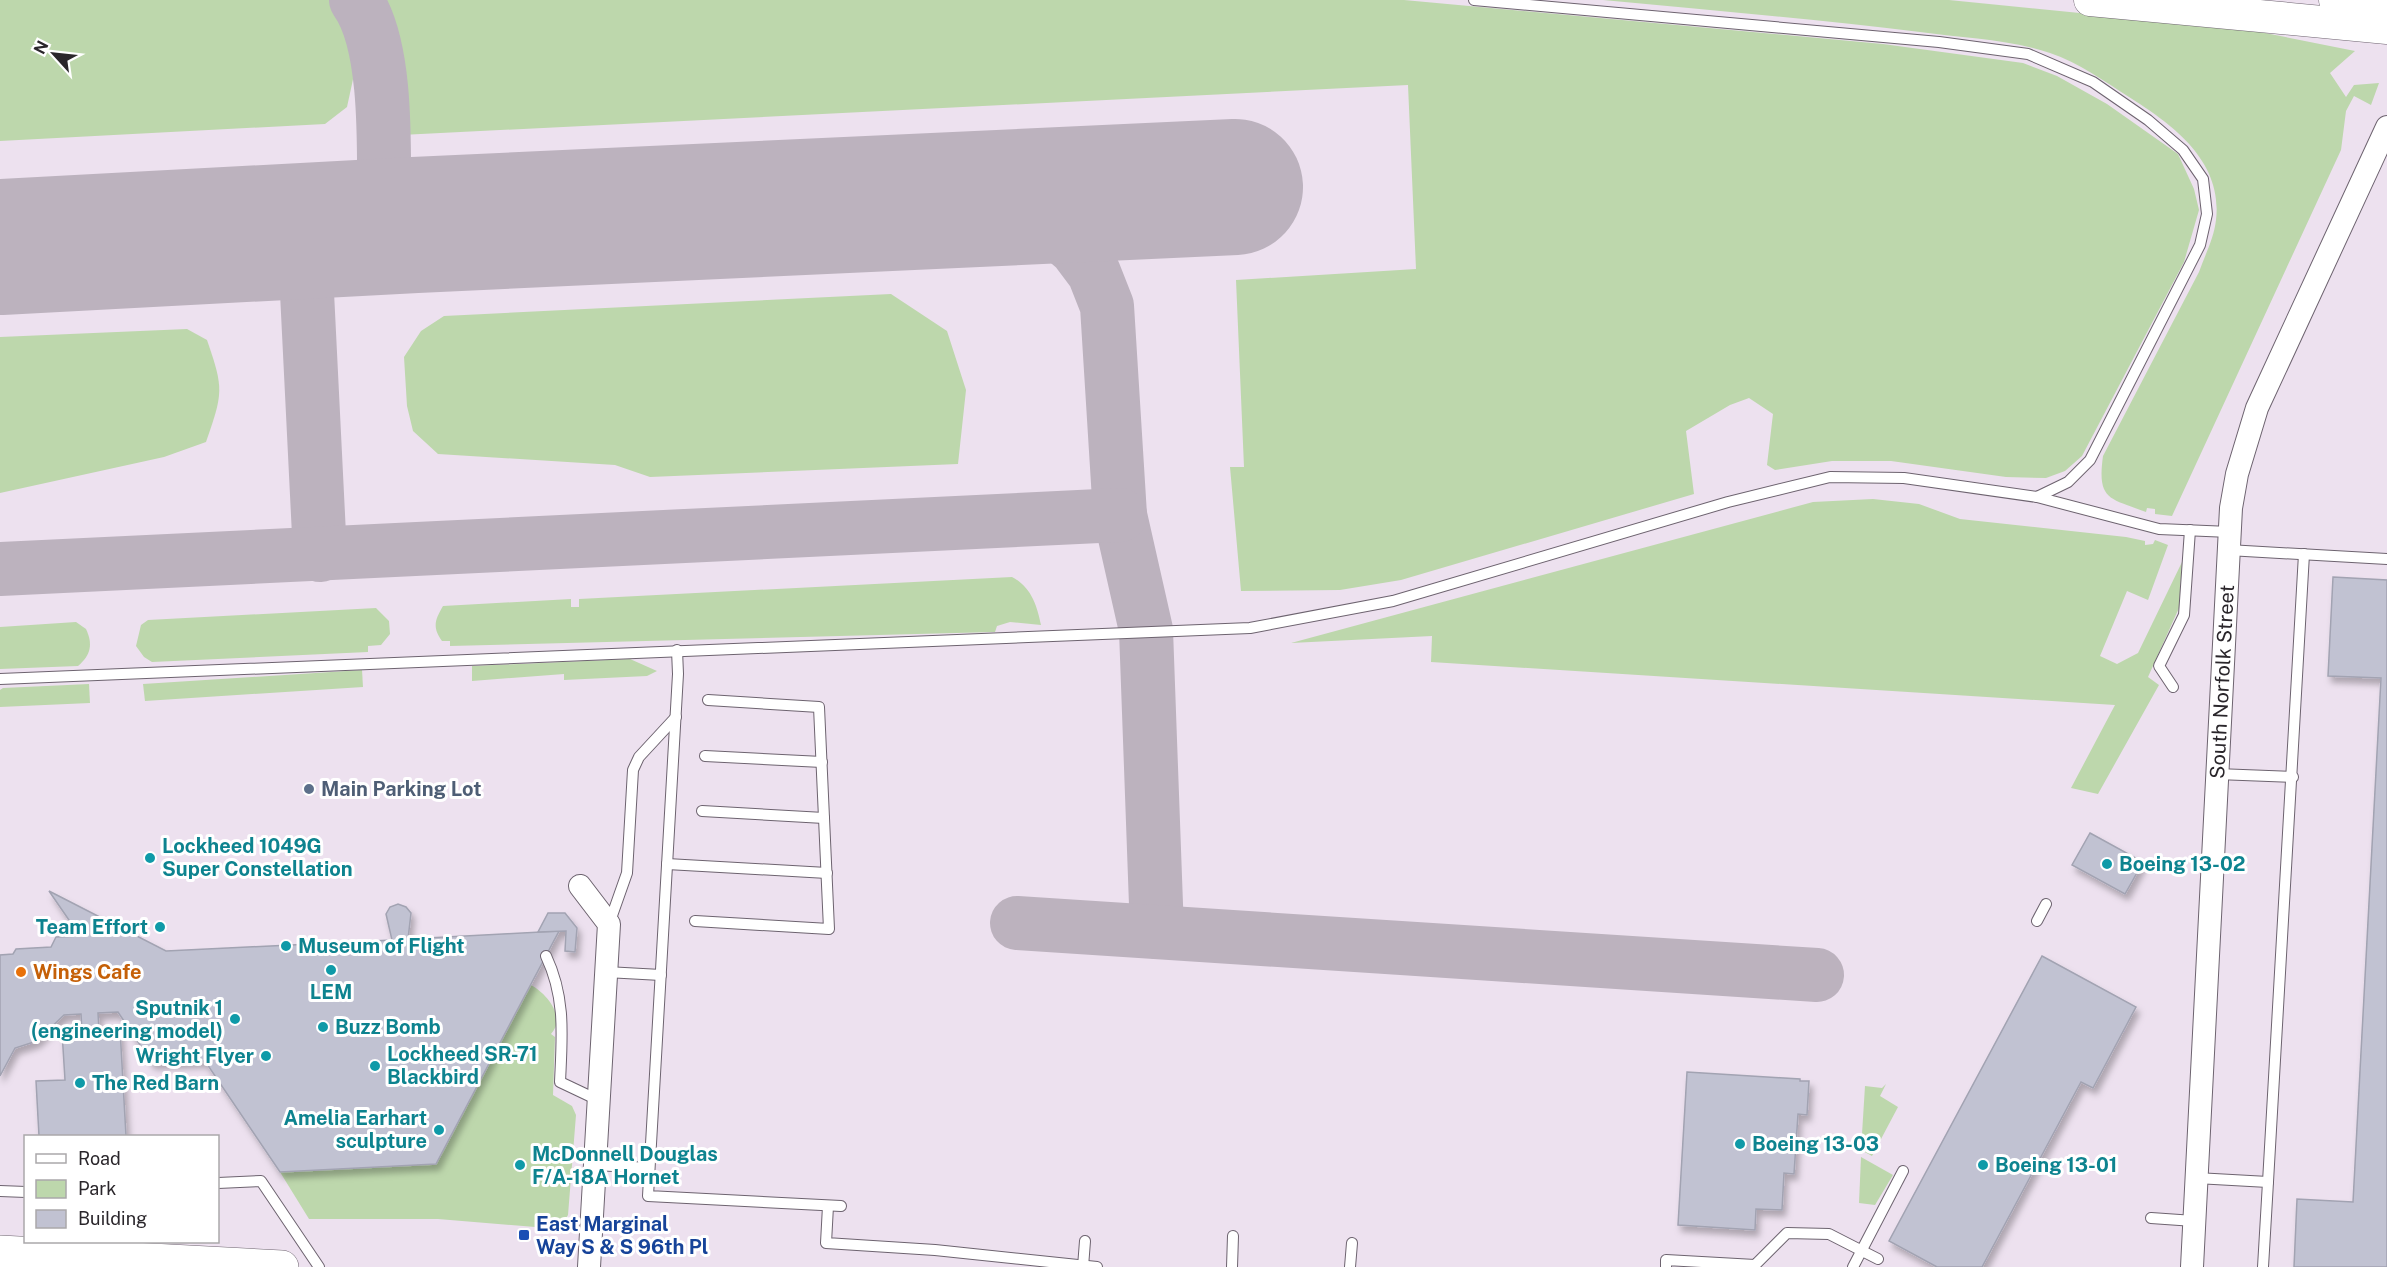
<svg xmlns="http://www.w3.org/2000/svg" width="2387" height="1267" viewBox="0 0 2387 1267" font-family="'Public Sans',sans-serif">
<defs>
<filter id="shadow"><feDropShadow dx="3.5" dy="6" stdDeviation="3" flood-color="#0004"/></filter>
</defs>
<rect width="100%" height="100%" fill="#ede1ef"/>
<g fill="#bdd7ac">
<polygon points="0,0 331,0 352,41 355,70 347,107 325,124 0,141"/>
<path d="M 373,0 L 1404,0 L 1883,44 L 2023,63 L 2057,76 L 2107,104 L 2178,154 L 2194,189 L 2199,210 L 2184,262 L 2082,456 L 2065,471 L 2046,478 L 2006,477 L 1891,461 L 1832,461 L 1775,470 L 1767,465 L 1773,414 L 1749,398 L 1730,405 L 1686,431 L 1694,494 L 1401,580 L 1340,590 L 1241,591 L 1230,467 L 1244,467 L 1236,280 L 1416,269 L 1408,85 L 401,135 C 400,85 399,45 373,0 Z"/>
<path d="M 1603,0 L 1949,0 L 2250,30 L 2355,51 L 2330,73 L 2346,97 L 2354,85 L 2379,83 L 2371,105 L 2354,96 L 2346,111 L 2341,150 L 2172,516 L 2155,514 L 2155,509 L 2147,508 L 2146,512 C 2109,498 2097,500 2103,456 L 2199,272 C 2205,255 2214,238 2216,220 C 2223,161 2173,125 2129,97 C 2104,81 2079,63 2050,53 C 2009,39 1963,38 1920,32 C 1815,19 1709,10 1603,0 Z"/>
<polygon points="891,294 947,331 966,390 958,464 650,477 615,465 438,454 413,431 407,406 404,357 421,331 444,316"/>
<path d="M 187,329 L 207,340 C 224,389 223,393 206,442 L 164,457 L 0,493 L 0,337 Z"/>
<polygon points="1873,499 1919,504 1960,519 2126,537 2145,541 2145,545 2153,544 2155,540 2168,545 2148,600 2127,591 2100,656 2117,664 2138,653 2182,562 2179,608 2148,677 2159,685 2098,794 2071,788 2115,705 1431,662 1432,636 1291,643 1813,502"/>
<path d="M 1012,577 C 1031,587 1037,605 1041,625 L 1010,622 L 997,626 L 995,632 L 450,646 L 450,641 L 442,641 C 432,627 435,620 443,606 L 571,599 L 571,607 L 579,607 L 579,599 Z"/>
<polygon points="376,608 389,621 390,634 381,645 368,646 368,652 152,662 144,657 136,646 141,625 148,620"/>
<path d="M 76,622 L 86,629 C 93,644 91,655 78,666 L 0,669 L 0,627 Z"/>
<polygon points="630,659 657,671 647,676 564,680 564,674 472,681 472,666"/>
<polygon points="362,670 363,687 145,701 143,684"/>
<polygon points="89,684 90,703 0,707 0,690 3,688"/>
<path d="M 531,985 C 546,993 567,1017 551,1034 L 555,1037 L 553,1095 L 572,1106 L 576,1115 L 568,1215 L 559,1229 L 553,1223 L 547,1228 L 438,1219 L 309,1219 L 280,1172 L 436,1164 Z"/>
<polygon points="1886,1084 1880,1096 1898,1107 1872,1156 1861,1150 1865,1086 1882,1088"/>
<polygon points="1861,1157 1893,1175 1875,1205 1859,1203"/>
</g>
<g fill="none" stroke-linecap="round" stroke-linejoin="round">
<g stroke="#bcb2be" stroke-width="54">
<path d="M 356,0 C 391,48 383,168 384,227"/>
<polyline points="964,200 1028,213 1049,226 1076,249 1094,273 1107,306 1120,515 1146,630 1157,932"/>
<polyline points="304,232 320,555"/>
<polyline points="0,569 1120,515"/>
<polyline points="1017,923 1817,975"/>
</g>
<polyline stroke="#bcb2be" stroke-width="136" points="0,247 415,225 1235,187"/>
</g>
<g fill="#c1c2d2" stroke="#a2a3b2" stroke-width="1.5" filter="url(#shadow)">
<polygon points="2333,577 2387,580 2387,1267 2294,1267 2297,1199 2353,1202 2381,678 2328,676"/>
<polygon points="2090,833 2143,862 2125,894 2072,865"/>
<polygon points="49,891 166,951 392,940 386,914 390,907 398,904 406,907 411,913 408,939 559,931 436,1164 280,1172 205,1061 152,1063 118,1012 98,1013 99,1030 82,1031 81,1014 64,1015 37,1041 15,1048 0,1076 0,955 13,954 16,949 51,947 56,937 80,936"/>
<polygon points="548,913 565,913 577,928 575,952 565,951 566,931 538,932"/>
<polygon points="2042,956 2136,1007 2093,1088 2081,1082 1982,1267 1937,1267 1889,1241"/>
<polygon points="120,1029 126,1136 39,1136 36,1081 65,1080 62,1032"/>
<polygon points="1687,1072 1800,1079 1800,1081 1809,1081 1807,1115 1798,1114 1794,1174 1784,1173 1782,1210 1756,1209 1755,1230 1678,1225"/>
</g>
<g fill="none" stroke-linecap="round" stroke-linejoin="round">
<g stroke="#6d636f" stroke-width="12">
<g id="lane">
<polyline points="2037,497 2159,529 2230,532"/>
<polyline points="2228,550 2387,559"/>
<polyline points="677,650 678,674 648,1196 841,1206"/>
<polyline points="0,679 1250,628 1393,601 1728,502 1830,477 1904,478 2037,497 2068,482 2090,460 2200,245 2207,214 2203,179 2183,150 2148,120 2093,82 2028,54 1939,42 1474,0"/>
<polyline points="2173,687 2159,666 2184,615 2190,530"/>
<polyline points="705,756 822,762"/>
<polyline points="2217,774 2293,777"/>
<polyline points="702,811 824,818"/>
<polyline points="667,864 827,873"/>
<polyline points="695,921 829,929 819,707 708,700"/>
<polyline points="2037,921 2046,904"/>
<polyline points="609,924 627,873 633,770 639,757 676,717"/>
<path d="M 546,956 C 566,998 562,1037 560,1082 L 598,1100"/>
<polyline points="606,972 661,975"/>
<polyline points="595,1165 649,1168"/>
<polyline points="2196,1178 2268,1182 2263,1267"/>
<polyline points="2268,1182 2304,554"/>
<polyline points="218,1183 261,1181 319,1267"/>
<polyline points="0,1191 26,1192"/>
<polyline points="828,1206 826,1243 935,1250 1097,1267"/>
<polyline points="2151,1218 2194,1221"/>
<polyline points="1083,1267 1085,1241"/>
<polyline points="1232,1267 1233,1236"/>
<polyline points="1350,1267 1352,1243"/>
<polyline points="1666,1267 1666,1260 1755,1265 1787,1233 1829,1234 1878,1259"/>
<polyline points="1853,1267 1903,1171"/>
</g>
</g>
<g stroke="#6d636f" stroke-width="24">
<g id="street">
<polyline points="580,886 609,924 589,1267"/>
<path id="s1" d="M 2192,1267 L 2231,508 L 2237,474 L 2257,408 L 2387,127"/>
</g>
</g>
<g stroke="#6d636f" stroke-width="33">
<g id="secondary">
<polyline points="2090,0 2387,28"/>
<polyline points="2335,0 2387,5"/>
</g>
</g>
<g stroke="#6d636f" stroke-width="34">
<polyline id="primary" points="0,1252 282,1267"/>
</g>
<use href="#lane" stroke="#fff" stroke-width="10"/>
<use href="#street" stroke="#fff" stroke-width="22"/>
<use href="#secondary" stroke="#fff" stroke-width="32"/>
<use href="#primary" stroke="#fff" stroke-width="33"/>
</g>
<circle fill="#5c6f8a" stroke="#fff" stroke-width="2" cx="309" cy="789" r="6"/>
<g fill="#0f9aa8" stroke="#fff" stroke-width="2">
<circle cx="150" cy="858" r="6"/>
<circle cx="2107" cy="864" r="6"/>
<circle cx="160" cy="927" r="6"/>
<circle cx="286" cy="946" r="6"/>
<circle cx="331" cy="970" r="6"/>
<circle cx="235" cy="1019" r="6"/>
<circle cx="323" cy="1027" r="6"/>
<circle cx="266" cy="1056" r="6"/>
<circle cx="375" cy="1066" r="6"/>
<circle cx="80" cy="1083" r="6"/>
<circle cx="439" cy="1130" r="6"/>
<circle cx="1740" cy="1144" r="6"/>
<circle cx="520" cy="1165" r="6"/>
<circle cx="1983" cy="1165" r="6"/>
</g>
<circle fill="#e8710a" stroke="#fff" stroke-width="2" cx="21" cy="972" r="6"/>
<rect fill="#1a4fb4" stroke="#fff" stroke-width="2" x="518" y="1229" width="12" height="12" rx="3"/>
<g text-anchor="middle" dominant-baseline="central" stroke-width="6" stroke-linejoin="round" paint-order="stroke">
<g font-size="20" fill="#2a262b" stroke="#fff">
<text stroke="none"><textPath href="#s1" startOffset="586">South Norfolk Street</textPath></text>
</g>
<g font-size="20" font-weight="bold" fill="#4e5e75" stroke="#fff" text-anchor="start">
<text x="321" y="789">Main Parking Lot</text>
</g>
<g font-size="20" font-weight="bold" fill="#0d838f" stroke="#fff" text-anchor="start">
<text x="162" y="846">Lockheed 1049G<tspan x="162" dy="23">Super Constellation</tspan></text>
<text x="2119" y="864">Boeing 13-02</text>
<text x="148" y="927" text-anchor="end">Team Effort</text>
<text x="298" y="946">Museum of Flight</text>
<text x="331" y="992" text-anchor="middle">LEM</text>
<text x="223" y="1008" text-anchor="end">Sputnik 1<tspan x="223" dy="23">(engineering model)</tspan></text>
<text x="335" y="1027">Buzz Bomb</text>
<text x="387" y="1054">Lockheed SR-71<tspan x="387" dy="23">Blackbird</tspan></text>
<text x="254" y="1056" text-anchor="end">Wright Flyer</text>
<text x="92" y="1083">The Red Barn</text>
<text x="427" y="1118" text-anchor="end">Amelia Earhart<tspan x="427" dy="23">sculpture</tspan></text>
<text x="1752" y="1144">Boeing 13-03</text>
<text x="532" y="1154">McDonnell Douglas<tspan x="532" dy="23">F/A-18A Hornet</tspan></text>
<text x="1995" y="1165">Boeing 13-01</text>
</g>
<g font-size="20" font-weight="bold" fill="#c56008" stroke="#fff" text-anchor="start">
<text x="33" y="972">Wings Cafe</text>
</g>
<g font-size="20" font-weight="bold" fill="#164399" stroke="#fff" text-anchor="start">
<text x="536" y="1224">East Marginal<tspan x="536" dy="23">Way S &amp; S 96th Pl</tspan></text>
</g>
</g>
<rect x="24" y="1135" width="195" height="108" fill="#ffffff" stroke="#aaa8aa" stroke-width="1.5"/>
<rect x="36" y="1154" width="30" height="9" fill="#ffffff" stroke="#aaa8aa" stroke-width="1.5"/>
<text x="78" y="1165" font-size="18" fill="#2a262b">Road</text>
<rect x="36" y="1180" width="30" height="18" fill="#bdd7ac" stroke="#aaa8aa" stroke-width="1.5"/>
<text x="78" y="1195" font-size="18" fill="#2a262b">Park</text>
<rect x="36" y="1210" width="30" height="18" fill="#c1c2d2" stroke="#aaa8aa" stroke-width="1.5"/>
<text x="78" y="1225" font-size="18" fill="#2a262b">Building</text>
<g transform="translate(54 54) rotate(297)" stroke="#ffffff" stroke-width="4.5" paint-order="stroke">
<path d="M0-4.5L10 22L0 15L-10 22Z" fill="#2a262b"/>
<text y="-9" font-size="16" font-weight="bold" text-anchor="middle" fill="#2a262b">N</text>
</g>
</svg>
